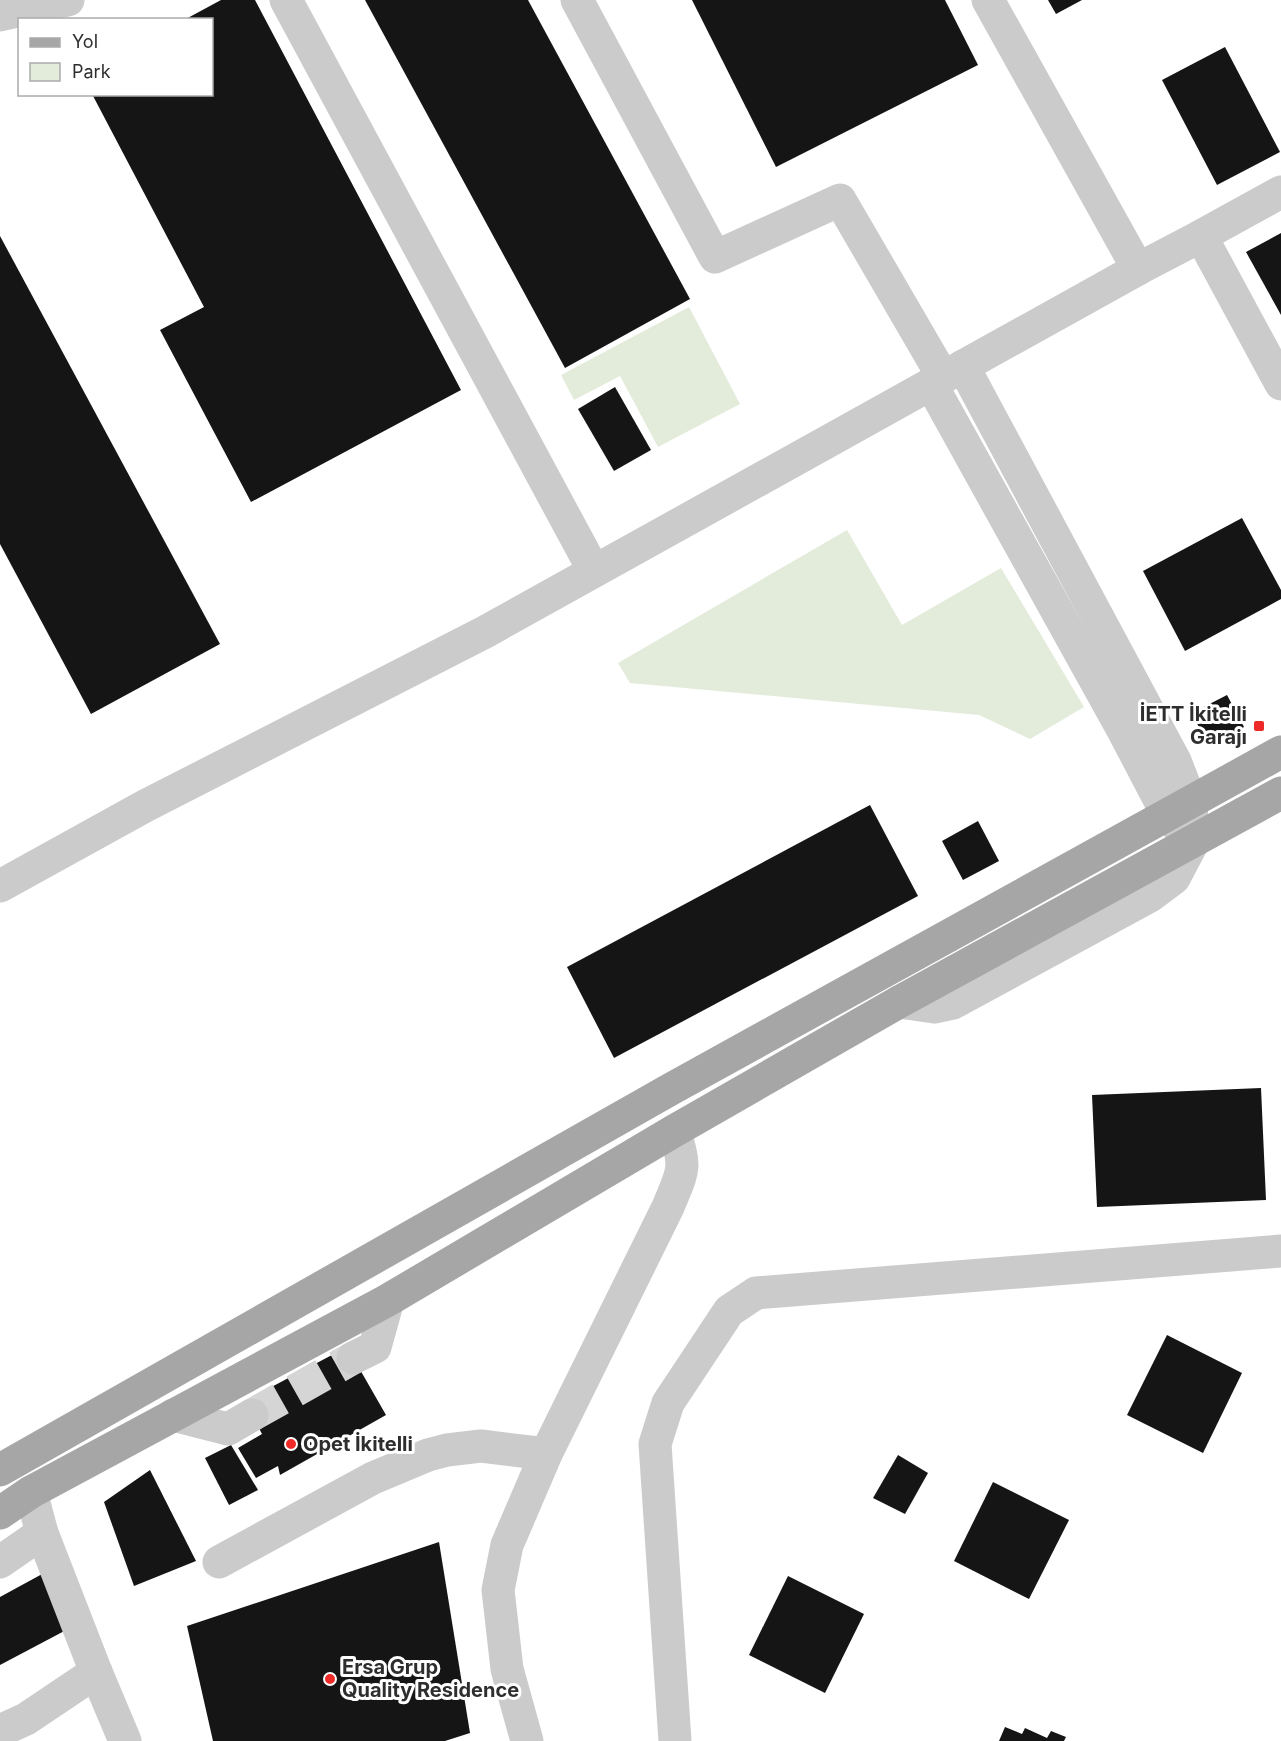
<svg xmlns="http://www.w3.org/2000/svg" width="1281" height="1741" viewBox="0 0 1281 1741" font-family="Inter,sans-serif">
<rect width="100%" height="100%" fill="#fff"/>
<g fill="#e3ecdb">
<polygon points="689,307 740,404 658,447 620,376 574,400 561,375"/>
<polygon points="847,530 902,625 1001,568 1084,707 1030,739 979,715 630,683 618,663"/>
</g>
<g fill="#151515">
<polygon points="221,0 255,0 461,390 251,502 160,330 204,307 92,94 212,94 212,20 184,20"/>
<polygon points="365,0 528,0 690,299 565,368"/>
<polygon points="692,0 945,0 978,65 776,167"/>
<polygon points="1048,0 1082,0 1056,14"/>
<polygon points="1225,47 1280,152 1217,185 1162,80"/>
<polygon points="1281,233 1281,315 1246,252"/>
<polygon points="0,236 220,644 91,714 0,544"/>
<polygon points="615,387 651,450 614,471 578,409"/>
<polygon points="1242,518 1281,590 1281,599 1185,651 1143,571"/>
<polygon points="1227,695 1244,727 1208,746 1192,713"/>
<polygon points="870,805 918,896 614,1058 567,967"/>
<polygon points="978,821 999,861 963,880 942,841"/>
<polygon points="1261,1088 1266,1200 1097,1207 1092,1095"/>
<polygon points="1167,1335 1242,1373 1203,1453 1127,1415"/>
<polygon points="347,1347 386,1415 280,1475 278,1466 256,1478 238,1448 262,1434 245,1401"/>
<polygon points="231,1445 258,1490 229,1505 205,1458"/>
<polygon points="898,1455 928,1473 905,1514 873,1498"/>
<polygon points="150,1470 196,1561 134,1586 104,1502"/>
<polygon points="993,1482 1069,1520 1029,1599 954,1561"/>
<polygon points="439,1542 470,1733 445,1741 213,1741 187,1626"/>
<polygon points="44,1573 70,1628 0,1665 0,1597"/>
<polygon points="788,1576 864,1614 825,1693 749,1655"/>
<polygon points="1005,1727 1022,1734 1025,1728 1047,1738 1051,1731 1066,1737 1064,1741 999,1741"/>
</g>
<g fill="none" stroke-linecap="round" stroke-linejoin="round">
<polyline stroke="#d5d5d5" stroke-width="33" stroke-dasharray="33 16" stroke-linecap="butt" points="252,1415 353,1358"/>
<g stroke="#cbcbcb" stroke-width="33">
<polyline points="286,0 594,571"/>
<polyline points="577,0 715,257 840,200 943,377"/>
<polyline points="988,0 1138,269"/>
<polyline points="0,15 68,0"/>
<polyline points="1281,192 1201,236 1281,384"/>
<polyline points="931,384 1123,730 1168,816 1187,836"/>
<polyline points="0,886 145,806 485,632 1138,269 1201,236"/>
<polyline points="899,1002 934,1007 953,1003 1150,896 1174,878 1193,842 1191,802 1175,761 963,366"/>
<polyline points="353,1358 375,1347 388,1300"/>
<polyline points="173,1415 228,1429 252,1415"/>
<polyline points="0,1562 42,1533"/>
<polyline points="219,1562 373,1478 428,1455 447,1450 481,1446 546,1454"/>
<polyline points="96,1672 125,1741"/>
<polyline points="0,1731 26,1719 96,1672 42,1533 31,1492"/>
<path d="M 527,1741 L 507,1669 L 498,1590 L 507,1545 L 546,1454 L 668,1207 C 682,1172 688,1169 674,1131"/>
<polyline points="675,1741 655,1444 668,1403 729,1311 756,1293 1281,1251"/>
</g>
<g stroke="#a6a6a6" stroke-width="33">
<polyline points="0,1470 671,1089 1281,752"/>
<polyline points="0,1513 31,1492 388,1300 674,1131 899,1002 1281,793"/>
</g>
</g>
<g fill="#ed2a28" stroke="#fff" stroke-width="2">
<rect x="1253" y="720" width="12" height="12" rx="3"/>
<circle cx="291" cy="1444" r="6"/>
<circle cx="330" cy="1679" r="6"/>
</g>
<g text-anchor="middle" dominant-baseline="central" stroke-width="6" stroke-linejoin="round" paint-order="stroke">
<g font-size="20" font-weight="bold" fill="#2e2e2e" stroke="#fff" text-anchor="start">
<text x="1247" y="714" text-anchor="end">İETT İkitelli<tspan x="1247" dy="23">Garajı</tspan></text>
<text x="303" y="1444">Opet İkitelli</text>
<text x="342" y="1667">Ersa Grup<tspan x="342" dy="23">Quality Residence</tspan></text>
</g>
</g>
<rect x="18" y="18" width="195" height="78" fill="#ffffff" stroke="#ababab" stroke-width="1.5"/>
<rect x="30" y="38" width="30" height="9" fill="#a6a6a6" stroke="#ababab" stroke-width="1.5"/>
<text x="72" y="48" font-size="18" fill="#2e2e2e">Yol</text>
<rect x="30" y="63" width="30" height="18" fill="#e3ecdb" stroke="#ababab" stroke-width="1.5"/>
<text x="72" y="78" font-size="18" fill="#2e2e2e">Park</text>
</svg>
